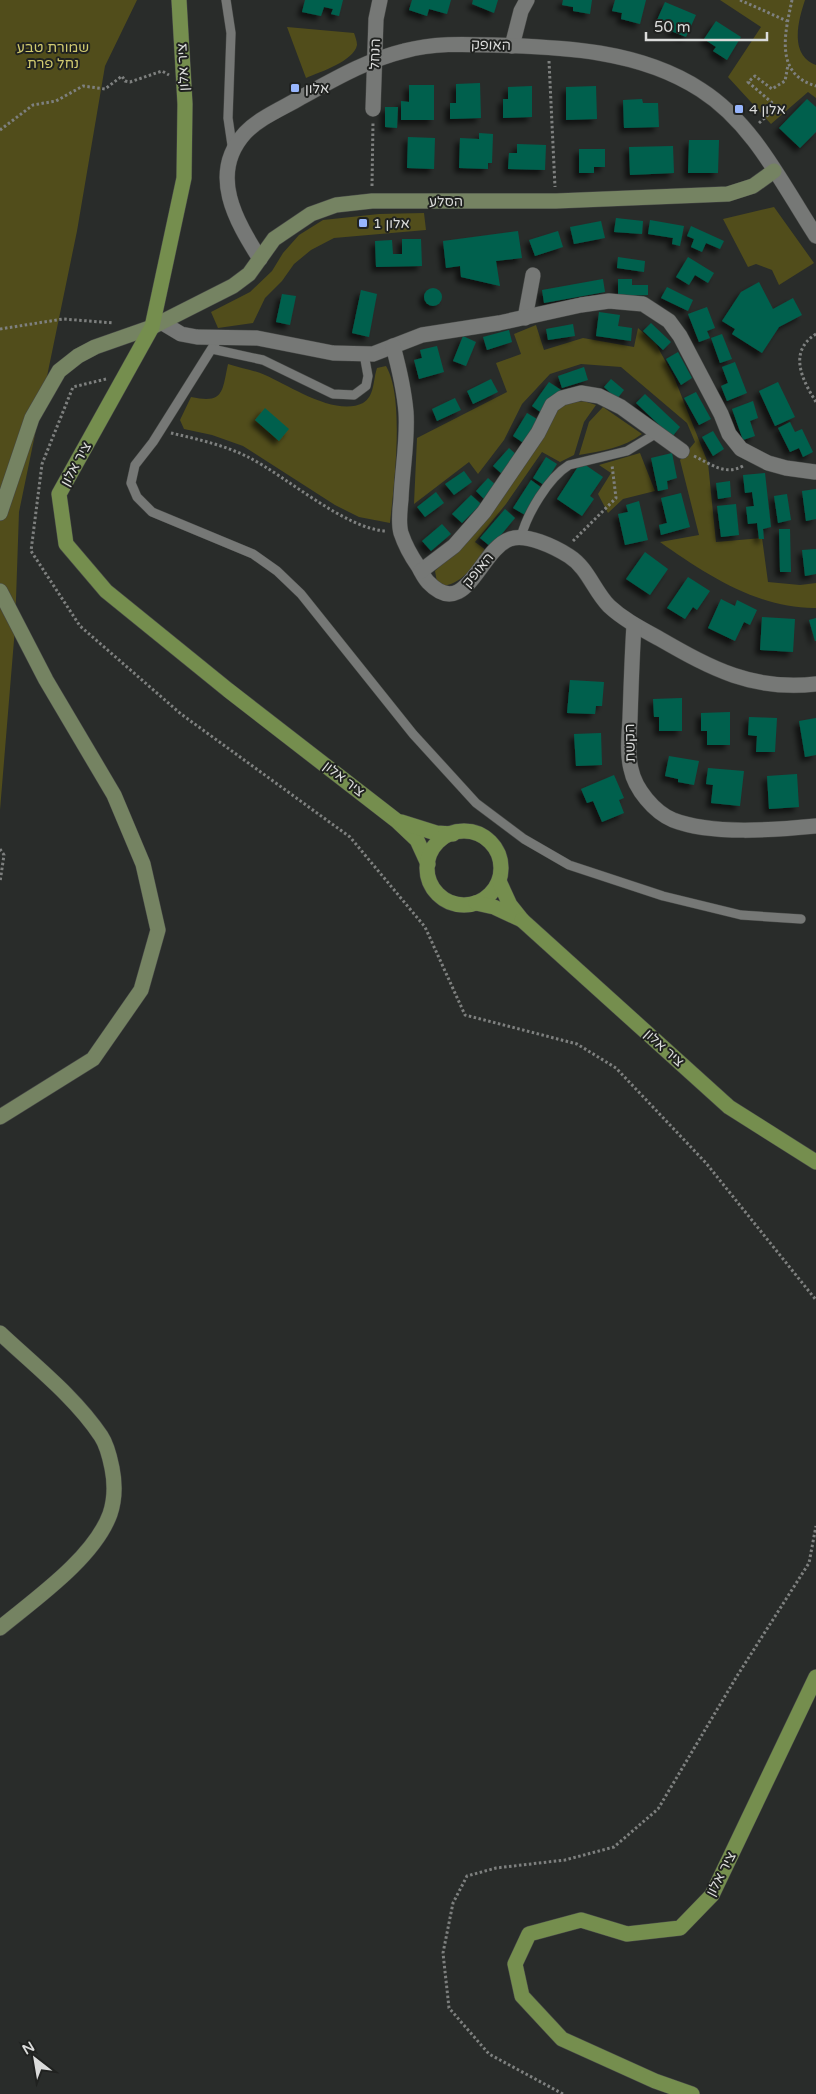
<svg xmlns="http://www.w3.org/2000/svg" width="816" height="2094" viewBox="0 0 816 2094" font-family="'Varela Round','Noto Sans Hebrew',sans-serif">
<defs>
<filter id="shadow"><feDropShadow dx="-4.5" dy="4.5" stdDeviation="2.5" flood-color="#0009"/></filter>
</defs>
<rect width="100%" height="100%" fill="#292c2a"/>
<g fill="#514d1b">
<polygon points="0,0 137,0 105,66 77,231 19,512 15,628 0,810"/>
<path d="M 720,0 L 805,0 C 798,21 789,55 816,65 L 816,98 L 808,92 L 771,124 L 728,77 L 761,27 Z"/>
<path d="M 287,27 L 354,33 C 355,36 357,41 357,45 C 354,61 320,72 306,78 Z"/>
<polygon points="774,207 814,263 779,285 772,270 756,264 748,267 723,219"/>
<polygon points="424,213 426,230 334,238 311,250 294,264 282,281 265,298 253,323 218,328 211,312 250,292 272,271 283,253 299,235 323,220 379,214"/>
<path d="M 536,325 L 544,350 L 583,338 L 634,347 L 638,328 L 656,344 L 674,377 L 708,463 L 716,542 L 762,538 L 768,582 L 800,585 L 816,583 L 816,608 C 759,609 705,574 660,542 L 699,535 L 680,460 L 695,442 L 687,423 L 621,367 L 581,364 L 550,374 L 522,404 L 504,440 L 478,474 L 469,462 L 414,504 L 417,438 L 507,392 L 496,363 L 521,354 L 514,334 Z"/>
<path d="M 228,364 C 240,368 254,370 265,375 C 290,386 336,417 363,403 C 375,396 373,379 377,368 L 386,366 C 405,398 394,485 390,523 L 359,517 L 335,505 L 243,446 L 212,435 L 184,429 L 180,420 L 191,397 C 224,404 222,392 228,364 Z"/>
<path d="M 584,401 L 596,405 L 584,422 L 574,455 L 560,462 L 542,452 L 506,504 L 475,542 L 486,550 C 474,565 464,582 444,586 L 437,582 L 435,571 L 470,537 L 556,409 L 569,403 Z"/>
<path d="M 603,407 L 642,434 C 623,448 602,451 579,455 L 589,422 Z"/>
<polygon points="640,453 655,491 623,499 608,513 598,494 611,473 599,465"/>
</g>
<g fill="#00604e" filter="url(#shadow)">
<polygon points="305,0 343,0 339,16 331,14 333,9 324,7 321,16 302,12"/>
<polygon points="412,0 451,0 447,14 429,9 427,16 409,10"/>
<polygon points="473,0 498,0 494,13 472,4"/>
<polygon points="563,0 592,0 590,14 573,11 573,7 562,5"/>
<polygon points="615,0 646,0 640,24 621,19 622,13 612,11"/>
<polygon points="665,2 696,15 686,37 671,31 672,27 657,20"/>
<polygon points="716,21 741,37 727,60 713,51 716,47 704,39"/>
<polygon points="480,83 481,118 450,119 450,103 456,103 456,84"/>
<polygon points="409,85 434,85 434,120 401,120 401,101 409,102"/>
<polygon points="532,86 532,117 503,118 503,99 508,99 508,87"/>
<polygon points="596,86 597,119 566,120 566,87"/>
<polygon points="642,99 643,103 658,103 659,127 624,128 623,100"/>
<polygon points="807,99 816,107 816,132 800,148 779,128"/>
<polygon points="385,107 398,107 397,128 385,127"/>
<polygon points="479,133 493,134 492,163 488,163 488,169 459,168 460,138 479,139"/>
<polygon points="408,137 435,138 434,169 407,168"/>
<polygon points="689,140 719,140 718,173 688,173"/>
<polygon points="517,144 546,145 545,170 508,169 509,153 517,153"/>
<polygon points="673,146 674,173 630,175 629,147"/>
<polygon points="579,149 605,149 605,167 594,167 594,173 579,173"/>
<polygon points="616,218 643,221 642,234 614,232"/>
<polygon points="650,220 684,226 680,246 672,244 673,238 648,234"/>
<polygon points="601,221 605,238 574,244 570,227"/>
<polygon points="691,226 724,241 720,249 706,243 702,252 691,247 694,239 687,236"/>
<polygon points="518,231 522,258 496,261 500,286 461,277 460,266 446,268 443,241"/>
<polygon points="558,231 563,247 535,256 529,240"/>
<polygon points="402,239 421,239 422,266 376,267 375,241 392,240 393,254 402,254"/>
<polygon points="618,257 645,261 644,272 617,268"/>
<polygon points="688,257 714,273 708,283 695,275 689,285 676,277"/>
<polygon points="603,279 605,292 544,303 542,290"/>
<polygon points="618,279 632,279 632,285 648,285 648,295 618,296"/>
<polygon points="759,282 773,309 793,298 802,315 779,327 762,353 732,334 735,329 722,321 741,292"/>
<polygon points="667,287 693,300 688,311 661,298"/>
<circle cx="433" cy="297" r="9"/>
<polygon points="361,290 377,294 369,337 352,333"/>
<polygon points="282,294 296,296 290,325 276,322"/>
<polygon points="707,307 715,328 707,331 710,338 699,342 688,314"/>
<polygon points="599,312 620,315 618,326 632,328 631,341 596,336"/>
<polygon points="651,323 671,342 663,350 643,331"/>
<polygon points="573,324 575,336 548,340 546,329"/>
<polygon points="509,330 512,342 487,350 483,337"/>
<polygon points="722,334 732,359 720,363 711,338"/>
<polygon points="463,336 476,342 466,366 453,361"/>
<polygon points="437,346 444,372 419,379 414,360 422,358 420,350"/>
<polygon points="678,352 692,378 681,385 666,359"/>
<polygon points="735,362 747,393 727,401 721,386 728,383 722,367"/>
<polygon points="584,367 588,380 562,388 558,376"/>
<polygon points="491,379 498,392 473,404 467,391"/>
<polygon points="611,379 624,390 617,399 604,387"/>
<polygon points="549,382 561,390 543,414 532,406"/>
<polygon points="778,382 795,417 775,426 759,391"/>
<polygon points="696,392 711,419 699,425 684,398"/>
<polygon points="645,394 680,427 672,437 636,403"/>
<polygon points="455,398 461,410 437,421 432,409"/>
<polygon points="753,401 758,418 750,421 755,436 743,440 732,409"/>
<polygon points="265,408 289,429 279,441 255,420"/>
<polygon points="527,413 540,421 525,444 513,436"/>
<polygon points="790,422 795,432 802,429 813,452 803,457 799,448 790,452 778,428"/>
<polygon points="713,431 724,449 713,456 702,437"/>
<polygon points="509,448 518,456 502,474 493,466"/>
<polygon points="672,453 677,478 667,481 668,489 658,491 651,458"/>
<polygon points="546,457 557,464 544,485 533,478"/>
<polygon points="581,462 603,477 590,496 594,499 582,516 557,499"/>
<polygon points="464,471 472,482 454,495 445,484"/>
<polygon points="765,473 771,527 763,529 764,539 759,539 757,523 748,524 746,507 754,506 752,492 745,493 743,475"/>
<polygon points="488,478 497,486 484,499 476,491"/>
<polygon points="531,480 542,488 525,515 513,508"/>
<polygon points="730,481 731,497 718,499 716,483"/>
<polygon points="816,489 816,519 806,521 802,491"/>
<polygon points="436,492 444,503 425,517 417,507"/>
<polygon points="681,493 690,527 661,535 659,525 667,523 661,498"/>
<polygon points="787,494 791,520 778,523 774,496"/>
<polygon points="471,495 481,504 462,523 452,514"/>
<polygon points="639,501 648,540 625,545 618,514 628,512 626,505"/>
<polygon points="736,504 739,535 721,537 717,506"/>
<polygon points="505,509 515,518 491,547 480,538"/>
<polygon points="442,524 451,534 431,551 422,541"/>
<polygon points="779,529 790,529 791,572 780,572"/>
<polygon points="816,549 816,574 805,576 802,550"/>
<polygon points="645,552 668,569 650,595 626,579"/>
<polygon points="688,577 710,591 697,610 693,607 685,619 667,608"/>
<polygon points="721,599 735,606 737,600 757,610 750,625 744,622 735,641 708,628"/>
<polygon points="762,617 795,619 793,652 760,650"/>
<polygon points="816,618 816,641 815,641 809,620"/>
<polygon points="570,680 604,682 602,706 596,706 595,714 567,713"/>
<polygon points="682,698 682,731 659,731 659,717 654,717 653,699"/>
<polygon points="730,712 730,745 707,745 707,731 701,731 701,713"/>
<polygon points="749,717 777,718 775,752 756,752 757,736 748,735"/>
<polygon points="816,718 816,755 805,757 799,721"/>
<polygon points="601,733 602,765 576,766 574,734"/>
<polygon points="669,756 699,761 694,785 678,782 678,779 665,776"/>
<polygon points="708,768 744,771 740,806 711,803 713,785 706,784"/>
<polygon points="797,774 799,807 769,809 767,776"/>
<polygon points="614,775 624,798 619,800 624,813 602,822 593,801 587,803 581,789"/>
</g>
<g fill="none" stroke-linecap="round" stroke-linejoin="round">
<g stroke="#464846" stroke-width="10">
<g id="lane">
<polyline points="226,0 231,33 228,118 233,152"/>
<polyline points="219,337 153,442 135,465 131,483 137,497 152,512 253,554 277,571 301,594 413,734 476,803 524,839 569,865 663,896 741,915 801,919"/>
<polyline points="212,349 263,360 333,394 354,395 366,386 368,376 364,354"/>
<path d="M 521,537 C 527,514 548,478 569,465 L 627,451 L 657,433"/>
</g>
</g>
<g stroke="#464846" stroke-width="16">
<g id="street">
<polyline points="512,46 521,11 527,0"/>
<polyline points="373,109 376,19 380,0"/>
<path d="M 260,259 C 236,221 208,174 245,133 C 259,118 283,108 300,98 C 333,80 367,60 404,51 C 433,43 463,44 493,45 C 563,47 640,50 701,90 C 754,124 782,184 816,236"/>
<polyline points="525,318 533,275"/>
<polyline points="161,322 181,334 197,337 257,338 333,353 373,354 422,335 499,323 581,305 609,301 643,304 669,321 680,336 721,414 729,434 741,449 768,463 786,468 815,472"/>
<path d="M 393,346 C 399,368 404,389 406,412 C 408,440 402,471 401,499 C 400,510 398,523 401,533 C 405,545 411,556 418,566 C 421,571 424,578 428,582 C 466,622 480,549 510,539 C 526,533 555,547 569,556 C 588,568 594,591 609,606 C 624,620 642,629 660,639 C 712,669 753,691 816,684"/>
<polyline points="421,571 454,546 484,512 538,433 552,405 562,398 581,393 599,396 621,407 682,451"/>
<path d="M 634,625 C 632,656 631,688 630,719 C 629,736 627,753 631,769 C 635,789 654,812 673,820 C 711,835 775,830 816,826"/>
</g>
</g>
<g stroke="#464846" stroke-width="16">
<g id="secondary">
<polyline points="0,513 32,418 59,371 78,356 95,347 152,327 233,286 249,274 274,239 311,214 336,205 372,201 556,201 728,194 753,186 774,171"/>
<polyline points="0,591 46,680 114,795 143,864 158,930 141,990 93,1059 0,1117"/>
<path d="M 0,1333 C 34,1365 75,1397 101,1436 C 107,1445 110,1458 112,1468 C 115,1483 115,1499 110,1514 C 94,1558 35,1599 0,1628"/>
</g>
</g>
<g stroke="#464846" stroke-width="16">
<g id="primary">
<polyline points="179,0 185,104 184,178 152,327 59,494 66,544 106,591 228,690 397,821 417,840 428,864"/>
<polyline points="401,822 436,833 453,834"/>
<circle cx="464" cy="868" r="37"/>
<polyline points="476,903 494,907 522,920 510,905 499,881"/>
<polyline points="522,920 729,1107 816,1162"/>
<polyline points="692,2094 655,2081 562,2039 522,1996 515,1964 529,1934 581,1920 627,1934 680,1928 712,1895 816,1677"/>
</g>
</g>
<g stroke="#7e807f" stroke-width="3" stroke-dasharray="2.5 2.5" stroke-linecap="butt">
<polyline points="740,0 787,21"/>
<path d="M 792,0 C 785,33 774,74 816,86"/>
<polyline points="549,61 555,187"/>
<polyline points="759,123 777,107 748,82 755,76 772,89 785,81 788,65"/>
<polyline points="0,130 33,105 56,101 83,86 105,89 122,76 125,81 130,82 162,71 169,75"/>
<polyline points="372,186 373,122"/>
<polyline points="0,329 63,319 114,323"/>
<path d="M 816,334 C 787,352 803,381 816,402"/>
<polyline points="106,379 73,387 42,464 31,551 80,626 181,714 350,837 425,927 465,1015 577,1044 616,1068 706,1163 816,1300"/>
<path d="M 171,433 C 197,439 224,445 248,457 C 286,476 345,529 386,531"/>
<path d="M 694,456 C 711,464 725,476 743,466"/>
<polyline points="573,541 616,498 612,465"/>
<polyline points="0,849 4,855 0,882"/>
<polyline points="563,2094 489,2054 449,2008 443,1953 453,1903 467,1876 496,1868 565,1860 614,1847 658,1809 737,1676 809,1563 816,1526"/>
</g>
<use href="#lane" stroke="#767876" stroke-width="9"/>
<use href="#street" stroke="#767876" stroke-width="15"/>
<use href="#secondary" stroke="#758362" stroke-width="15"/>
<use href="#primary" stroke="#758e4e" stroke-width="15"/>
</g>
<g fill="#98b6fd" stroke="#202220" stroke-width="2">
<rect x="290" y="83" width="10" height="10" rx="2.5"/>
<rect x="734" y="104" width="10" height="10" rx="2.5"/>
<rect x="358" y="218" width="10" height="10" rx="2.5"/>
</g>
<g text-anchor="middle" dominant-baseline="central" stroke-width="4" stroke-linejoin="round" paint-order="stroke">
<g font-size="14" fill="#dbdcdb" stroke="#202220">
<text transform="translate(491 45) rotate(2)">האופק</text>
<text transform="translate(375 54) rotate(-88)">הנחל</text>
<text transform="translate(183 67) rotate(-93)">ציר אלון</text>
<text x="446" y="201">הסלע</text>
<text transform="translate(76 464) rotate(-61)">ציר אלון</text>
<text transform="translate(478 570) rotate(-50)">האופק</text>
<text transform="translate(630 743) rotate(-91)">הקשת</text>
<text transform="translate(344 779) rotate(38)">ציר אלון</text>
<text transform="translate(664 1048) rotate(42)">ציר אלון</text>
<text transform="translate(721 1874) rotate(-62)">ציר אלון</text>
</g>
<g font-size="14" fill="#d2cb70" stroke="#202220">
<text x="53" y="47">שמורת טבע<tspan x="53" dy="16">נחל פרת</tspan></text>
</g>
<g font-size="14" fill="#dbdcdb" stroke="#202220" text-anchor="start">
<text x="305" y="88">אלון</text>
<text x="749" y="109">אלון 4</text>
<text x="373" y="223">אלון 1</text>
</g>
</g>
<g transform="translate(35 2059) rotate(329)" stroke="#202220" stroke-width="4" paint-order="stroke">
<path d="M0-4L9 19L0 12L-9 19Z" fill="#dbdcdb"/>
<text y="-8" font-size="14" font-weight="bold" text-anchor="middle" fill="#dbdcdb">N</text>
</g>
<path d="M646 32v8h121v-8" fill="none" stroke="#dbdcdb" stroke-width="2.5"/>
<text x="654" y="32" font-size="15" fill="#dbdcdb" stroke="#202220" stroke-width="4" paint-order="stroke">50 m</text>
</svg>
